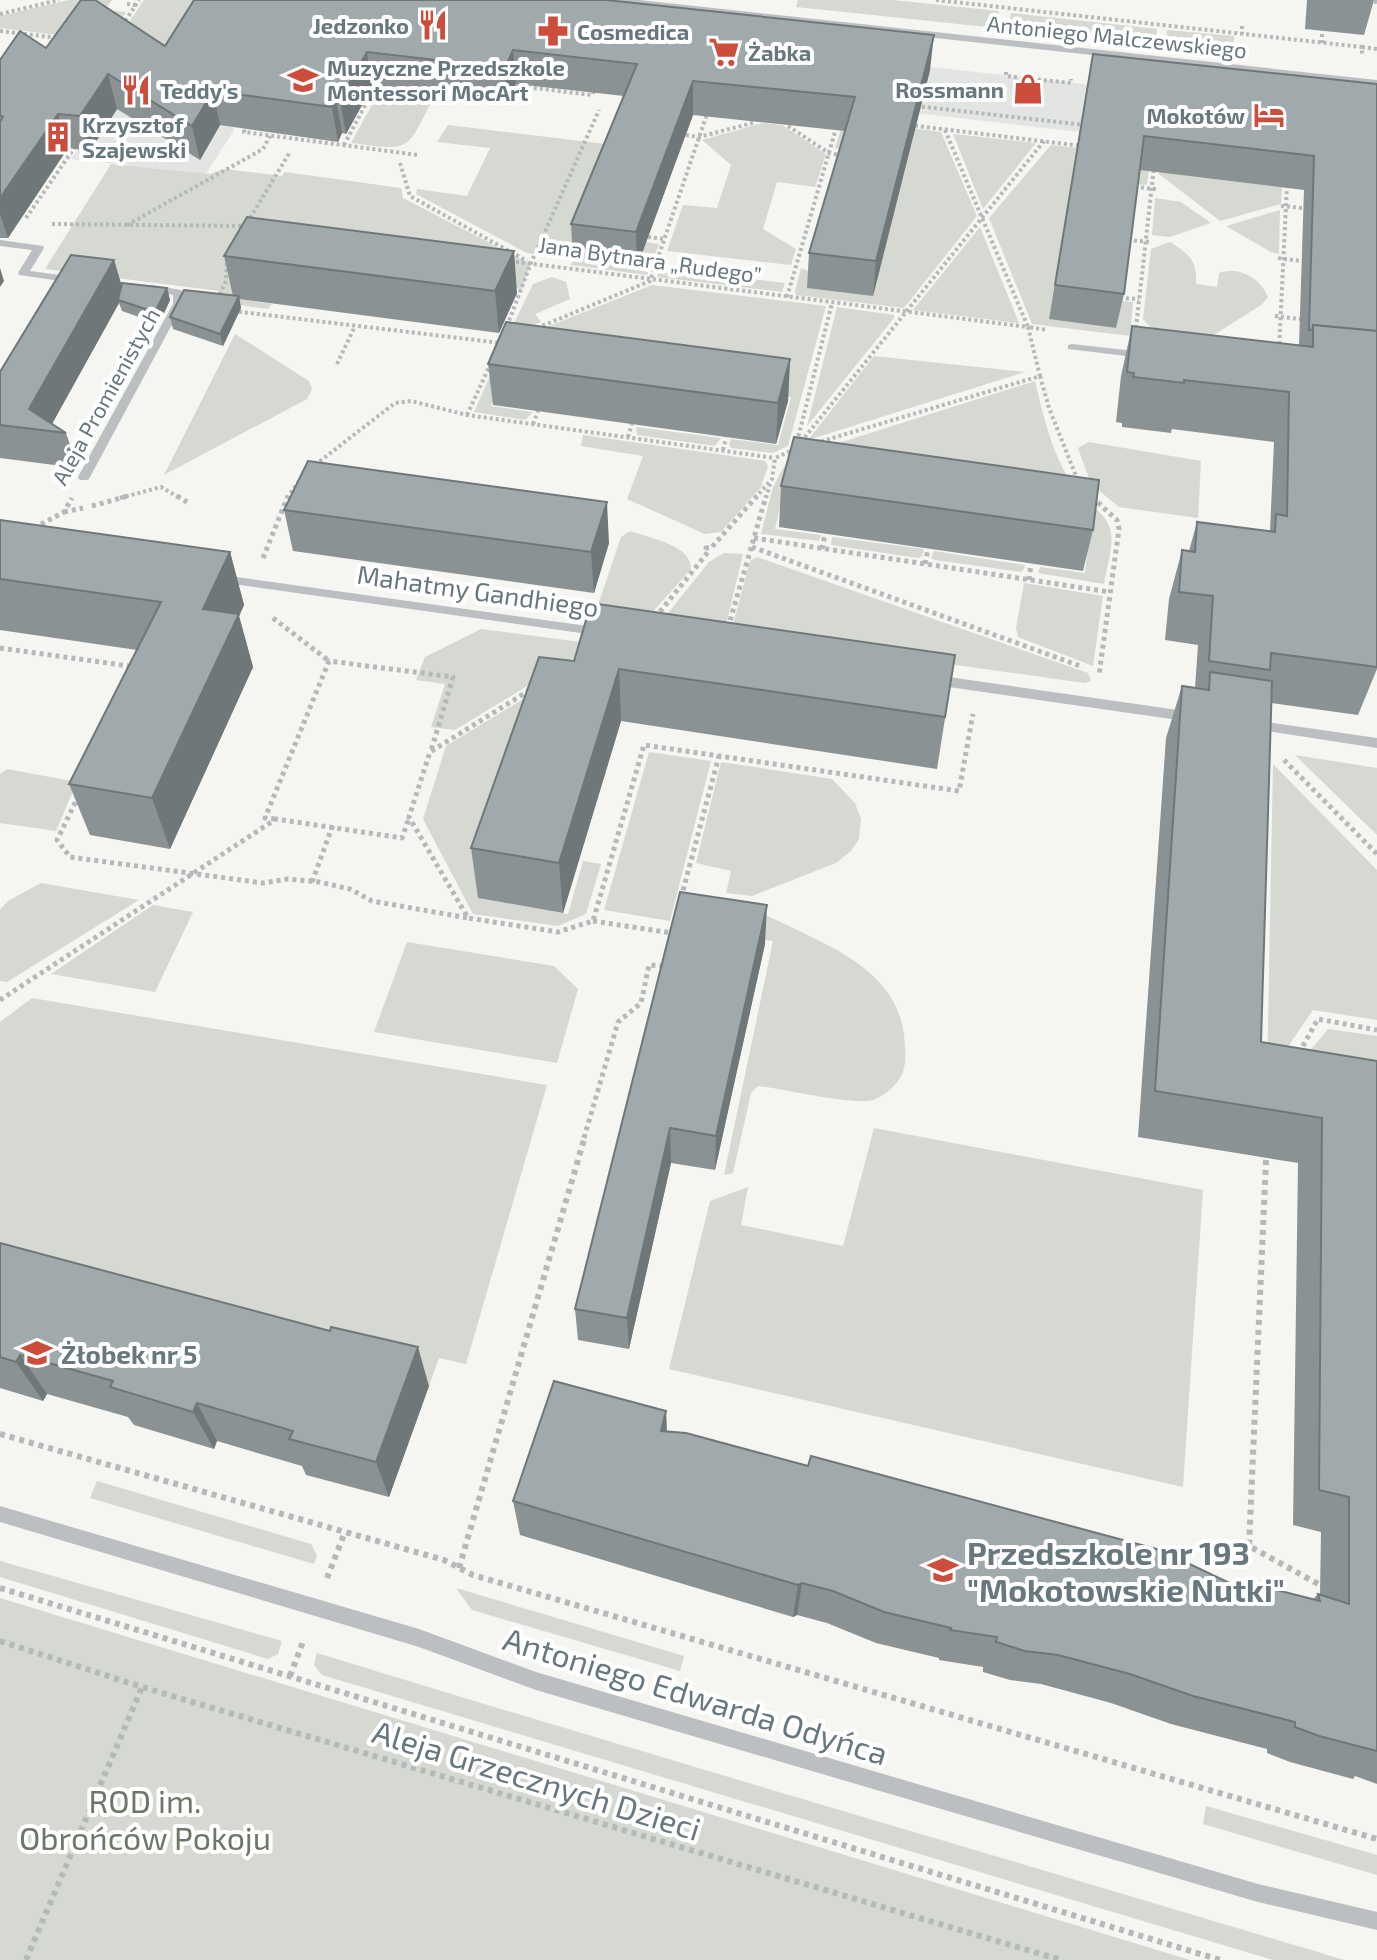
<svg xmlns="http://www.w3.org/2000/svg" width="1377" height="1960" viewBox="0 0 1377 1960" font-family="'Exo 2',sans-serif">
<rect width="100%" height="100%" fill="#f5f5f2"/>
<g fill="#e3e5e3">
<polygon points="653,36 1377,117 1377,166 635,81"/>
<polygon points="114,99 231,117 234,130 206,174 71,159"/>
</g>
<g fill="#d5d9d2">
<polygon points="69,0 112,0 105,10 126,12 107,41 0,28 0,16"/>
<polygon points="144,0 227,0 287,58 116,41"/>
<polygon points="798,0 893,0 999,11 997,28 796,7"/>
<polygon points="1011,13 1157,29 1155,45 1008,29"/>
<polygon points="1167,30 1234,36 1233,52 1165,46"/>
<path d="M 379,92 L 433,99 C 405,152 412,151 351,143 Z"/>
<polygon points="636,102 646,242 659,244 647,275 571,265 573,259 527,253 416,194 417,189 467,196 490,148 437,142 448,125 606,144"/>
<polygon points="851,120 941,132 977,216 904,308 796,295 795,291 801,268 873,295 914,135 846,151 835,148 843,123"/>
<polygon points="762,123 782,125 826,154 815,187 777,182 763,229 796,249 791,265 667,251 683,205 717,208 731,165 702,140"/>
<polygon points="953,134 1036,143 983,209"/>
<polygon points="1051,145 1151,156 1147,185 1135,184 1076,154 1049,318 1116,328 1120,301 1133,302 1130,336 1032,324 989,218"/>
<path d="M 1161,158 C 1214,181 1225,187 1283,173 L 1281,204 L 1220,221 L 1159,174 Z"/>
<polygon points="111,164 210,174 224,169 282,176 285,172 401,188 403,198 530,264 522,289 253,256 233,298 272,304 268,309 215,302 220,291 45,269"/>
<polygon points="1155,198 1181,202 1211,223 1170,237 1152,235"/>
<polygon points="1280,210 1279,254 1271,252 1226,226"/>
<polygon points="980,227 1019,323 913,310"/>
<path d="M 1170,242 C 1190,255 1197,260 1196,284 L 1217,287 L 1219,273 C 1240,266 1260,278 1268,297 L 1261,305 L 1201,343 L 1163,341 L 1143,319 L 1151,249 Z"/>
<polygon points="660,268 785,283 782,292 657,277"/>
<polygon points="552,277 566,282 570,299 535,314 541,322 509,334 533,284"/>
<polygon points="652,285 826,306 788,446 773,453 732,448 729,445 731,439 778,445 791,397 510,361 491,406 533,412 525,420 474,412 504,344"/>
<polygon points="837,307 894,315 894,318 807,426"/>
<polygon points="235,334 309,381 312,389 307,399 164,475"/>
<polygon points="874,356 1025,372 808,440"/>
<path d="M 1035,381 C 1043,416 1053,457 1074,487 C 1084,502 1105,511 1110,529 C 1115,544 1106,568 1104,584 L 1038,573 L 1040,567 L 1085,573 L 1092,519 L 787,476 L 775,529 L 821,535 L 819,541 L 761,534 L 773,487 L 788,459 Z"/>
<polygon points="636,427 721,438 715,446 637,435"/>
<polygon points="583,435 765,461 768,466 761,487 721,532 705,534 627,499 643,456 581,446"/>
<polygon points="1089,442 1201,461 1198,518 1119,507 1091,484 1078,448"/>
<path d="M 630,531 C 649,538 692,545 691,569 L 649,616 L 599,611 L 599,602 L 621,537 Z"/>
<polygon points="832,537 924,549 922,556 918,558 831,545"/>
<polygon points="934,551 1025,565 1024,569 1021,572 935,560 931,558"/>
<polygon points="724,553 743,554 726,625 660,623 709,562"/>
<polygon points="757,557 1088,673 1091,681 1084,683 738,634 732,628 750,561"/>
<polygon points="1024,583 1103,596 1093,666 1018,637 1016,628"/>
<polygon points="481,629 596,644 455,730 431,727 445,684 416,680 425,657"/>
<polygon points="595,655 482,899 568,914 583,861 601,864 586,914 558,926 473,914 423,819 446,746"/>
<polygon points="649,752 711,761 670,921 604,910"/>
<polygon points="1295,755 1377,768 1377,835"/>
<polygon points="721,762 832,779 855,803 861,819 859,839 851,851 836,863 752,896 726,893 731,871 696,863"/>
<polygon points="1273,764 1377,870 1377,1020 1313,1010 1267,1077"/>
<polygon points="7,769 77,782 56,831 0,823 0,774"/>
<polygon points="41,883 139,900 7,982 0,981 0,910 8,901"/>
<polygon points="153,905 193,912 155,992 51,974"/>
<path d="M 764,914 C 818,942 896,965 904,1035 C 905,1048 907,1060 903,1072 C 899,1084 880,1101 867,1101 C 836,1102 790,1090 758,1086 L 751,1093 L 733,1173 L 724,1175 L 773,941 L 679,926 Z"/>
<polygon points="407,942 554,966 578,989 557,1063 374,1032"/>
<polygon points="32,998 547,1085 466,1364 439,1358 429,1386 345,1367 0,1274 0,1022"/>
<polygon points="1328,1029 1377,1036 1377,1080 1301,1061"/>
<polygon points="874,1128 1203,1190 1183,1487 669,1369 710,1201 748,1187 741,1225 843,1246"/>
<polygon points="97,1481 311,1544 317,1556 314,1564 90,1498"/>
<polygon points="0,1561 282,1641 278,1654 268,1659 0,1577"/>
<polygon points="456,1588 684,1656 680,1671 472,1610"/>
<polygon points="0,1598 1190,1960 0,1960"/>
<path d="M 317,1653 C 659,1758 1002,1857 1344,1960 L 1273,1960 L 322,1675 L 314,1665 Z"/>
<polygon points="1206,1806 1377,1855 1377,1875 1203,1824"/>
</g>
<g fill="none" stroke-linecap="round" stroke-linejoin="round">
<g stroke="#b5b9ba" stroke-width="4" stroke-dasharray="3 3" stroke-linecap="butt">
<polyline points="936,0 1362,47 1362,54"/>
<polyline points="1356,0 1377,2"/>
<polyline points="127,4 136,5"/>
<polyline points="0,14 59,0"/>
<polyline points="122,26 139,0"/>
<polyline points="1242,26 1242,34"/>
<polyline points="0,31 58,38"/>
<polyline points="1322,34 1322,43"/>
<polyline points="1362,47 1377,49"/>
<polyline points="1006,72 1006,76 1071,83 1071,79"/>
<polyline points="510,85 592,95 595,88"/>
<polyline points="916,106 1085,125"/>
<polyline points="247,124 244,132 418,155"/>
<polyline points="909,125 1082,146"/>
<polyline points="788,126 829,153 844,156"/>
<polyline points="945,130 1028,327 1048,330"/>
<polyline points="686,135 699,137 756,122"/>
<polyline points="344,145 377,83"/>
<polyline points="400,163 410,196 527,261"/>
<polyline points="1135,187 1156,189"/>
<polyline points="1281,206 1303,208"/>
<polyline points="26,218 77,144"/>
<polyline points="247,223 290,152"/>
<polyline points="52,224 246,226"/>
<polyline points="127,225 263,149 270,136"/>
<polyline points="648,237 665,239"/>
<polyline points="1128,240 1152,242"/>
<polyline points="1278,258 1301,261"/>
<polyline points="510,261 1028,327 1040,376 816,443"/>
<polyline points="787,297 837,125"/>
<polyline points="1120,298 1139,299"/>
<polyline points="217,300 226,281 227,260"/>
<polyline points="233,311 501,343"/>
<polyline points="1275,316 1300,319"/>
<polyline points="507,326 531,263 599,110"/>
<polyline points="537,328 650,281 708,111"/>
<polyline points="1136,328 1154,167"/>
<polyline points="1279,350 1287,185"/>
<polyline points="337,364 355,326"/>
<polyline points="1040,376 1049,408 1078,481"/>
<polyline points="467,415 491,363"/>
<polyline points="533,424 538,411"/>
<polyline points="628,437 632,424"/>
<polyline points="797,442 832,303"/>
<polyline points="801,442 1044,141"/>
<polyline points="723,450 726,438"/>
<polyline points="315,465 395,403 411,401 467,415 775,458"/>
<polyline points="120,498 161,487 180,498"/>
<polyline points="287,498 299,481"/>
<polyline points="755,498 772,479 775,458 793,450"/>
<polyline points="766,498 770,484"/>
</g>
<g stroke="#b5b9ba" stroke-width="5" stroke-dasharray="4 4" stroke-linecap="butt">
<polyline points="177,496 187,502"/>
<polyline points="1092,497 1117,520 1119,529 1099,675"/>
<polyline points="92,506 128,496"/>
<polyline points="64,512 83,508"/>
<polyline points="34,528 64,512 72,498"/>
<polyline points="754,538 1110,592"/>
<polyline points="752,547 1083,667"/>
<polyline points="822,549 825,534"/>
<polyline points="263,558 288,496"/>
<polyline points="925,564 928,549"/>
<polyline points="1029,580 1031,564"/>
<polyline points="273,618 329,661"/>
<polyline points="655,618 708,552 706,548 711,548 757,496"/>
<polyline points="728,628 766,496"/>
<polyline points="0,648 136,667"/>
<polyline points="530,690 430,752 409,817 468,918 558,932 593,921 644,745 959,791 973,714"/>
<polyline points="1284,760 1377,854"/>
<polyline points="79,795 57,840 70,857 263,883 288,879 319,882 350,889 372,901 468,918"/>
<polyline points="275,819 265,818 329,661 453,677 431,751"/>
<polyline points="312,882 334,822"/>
<polyline points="681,898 719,756"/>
<polyline points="593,921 672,933"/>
<polyline points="0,1000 276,819 402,838 409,818"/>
<polyline points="1299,1053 1318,1019 1377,1030"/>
<polyline points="584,1138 618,1022 641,1003 649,965 663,966 664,962"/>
</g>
<g stroke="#b5b9ba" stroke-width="6" stroke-dasharray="5 5" stroke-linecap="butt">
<polyline points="1266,1160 1249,1546 1320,1585"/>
<polyline points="0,1434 444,1560 473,1575 1377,1839"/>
<polyline points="459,1568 585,1136"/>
<polyline points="327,1578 345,1532"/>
<polyline points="0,1588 1220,1960"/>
<polyline points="0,1641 142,1687 1061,1960"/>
<polyline points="290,1676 304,1639"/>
<polyline points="26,1960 142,1687"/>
</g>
<g fill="#bbbfc2" fill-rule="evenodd">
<polygon points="610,0 639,0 1377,80 1377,86 614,3"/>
<polygon points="0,240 43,246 44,248 30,271 75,277 80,280 75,283 19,275 18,273 32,250 0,246"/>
<polygon points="152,285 181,290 185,297 183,304 90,477 88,480 80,480 78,477 173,304 173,295 148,290 148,286"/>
<polygon points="1072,344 1143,352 1148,355 1143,358 1068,349 1068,345"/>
<polygon points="222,575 602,628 608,632 602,636 218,582 216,579"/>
<polygon points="935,675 1192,712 1198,717 1192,722 935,685 929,680"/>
<polygon points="1252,720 1377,738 1377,748 1248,728 1246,725"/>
<polygon points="0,1506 419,1629 536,1672 1258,1884 1377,1912 1377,1930 1258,1902 536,1690 419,1647 0,1522"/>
</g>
</g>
<g fill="#8a9294">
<polygon points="194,0 930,70 873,296 807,288 809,253 845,131 693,115 637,267 573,259 571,224 624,96 516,84 507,103 372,87 346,134 342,133 338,142 220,125 200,160 117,109 90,151 68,148 8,238 0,238 0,60 46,48 165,46"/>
<polygon points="1307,0 1374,0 1364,35 1305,29"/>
<polygon points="1377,84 1377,669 1358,715 1271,703 1261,1042 1377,1061 1377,1784 1355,1776 1353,1779 1290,1762 1267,1753 1267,1749 1171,1724 1111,1703 1041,1684 1010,1680 983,1672 983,1667 939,1660 939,1658 876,1643 827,1623 797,1615 793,1617 520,1535 513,1501 666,1411 667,1431 1238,1586 1242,1581 1313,1599 1318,1594 1320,1594 1321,1532 1293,1525 1298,1163 1138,1137 1166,738 1182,686 1195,688 1198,645 1165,640 1169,599 1182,550 1189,551 1197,522 1270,531 1274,442 1172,429 1171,433 1122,427 1122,423 1116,422 1121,376 1132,326 1299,346 1304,190 1140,170 1124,294 1116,328 1049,319 1087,87"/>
<polygon points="224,256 517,293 499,333 239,299 241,308 223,346 173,329 170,317 233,296"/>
<polygon points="114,260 122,286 167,288 170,300 159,324 122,311 119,303 52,424 66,433 78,468 0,458 0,372"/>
<polygon points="790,359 788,401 776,444 493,405 488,364"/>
<polygon points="781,486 1093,530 1083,571 779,527"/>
<polygon points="284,510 609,543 594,593 293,551"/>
<polygon points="0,520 230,552 244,605 239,616 253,667 170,849 90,835 69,784 137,650 0,630"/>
<polygon points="955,655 937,769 621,721 563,913 478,898 471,848 574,661"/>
<polygon points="765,944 715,1170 671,1163 629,1349 578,1340 575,1309"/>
<polygon points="0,1243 429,1386 389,1497 306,1475 302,1466 217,1441 214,1449 134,1425 128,1417 47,1394 43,1401 0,1388"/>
</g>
<g fill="#707778">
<polygon points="934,35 930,70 873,296 876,261"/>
<polygon points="513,50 516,84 507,103 505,68"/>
<polygon points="367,52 372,87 346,134 340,99"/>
<polygon points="108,74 117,109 90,151 80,116"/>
<polygon points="693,81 693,115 637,267 636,232"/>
<polygon points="213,91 220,125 200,160 192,126"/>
<polygon points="336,99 342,133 338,142 332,107"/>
<polygon points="58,114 68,148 8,238 0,214 0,198"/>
<polygon points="514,251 517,293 499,333 495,291"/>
<polygon points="114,260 124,295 118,300 119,303 48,431 29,409"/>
<polygon points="0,268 4,281 0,287"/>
<polygon points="167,288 170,300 159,324 155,312"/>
<polygon points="239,296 241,308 223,346 220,334"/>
<polygon points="790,359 788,401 776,444 778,403"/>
<polygon points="607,502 609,543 594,593 591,552"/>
<polygon points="230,552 244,605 239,616 253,667 170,849 152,798 203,609"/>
<polygon points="619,669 621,721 563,913 559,863"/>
<polygon points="767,905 765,944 715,1170 716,1136"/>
<polygon points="670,1128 671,1163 629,1349 627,1318"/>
<polygon points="418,1347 429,1386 389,1497 376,1462"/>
<polygon points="20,1355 47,1394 43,1401 16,1362"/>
<polygon points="197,1403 217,1441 214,1449 193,1412"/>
<polygon points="666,1411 667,1448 661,1431"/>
<polygon points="802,1583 797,1615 793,1617 798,1585"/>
</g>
<g fill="#a0aaac" stroke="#707778" stroke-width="2">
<polygon points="81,0 95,0 165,46 194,0 606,0 934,35 876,261 809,253 855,97 693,81 636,232 571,224 637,64 513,50 505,68 367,52 340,99 336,99 332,107 213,91 192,126 108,74 80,116 58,114 0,198 0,122 3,117 0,115 0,60 20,31 46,48"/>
<polygon points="1093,54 1377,84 1377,331 1313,325 1312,330 1309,330 1314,156 1144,136 1124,294 1055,285"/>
<polygon points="247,217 514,251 495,291 224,256"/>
<polygon points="71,255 114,260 29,409 66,433 0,425 0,372"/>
<polygon points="122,283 167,288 155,312 118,300"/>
<polygon points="184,290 239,296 220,334 170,317"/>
<polygon points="506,322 790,359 778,403 488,364"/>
<polygon points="1313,325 1377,331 1377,667 1271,653 1270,670 1209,661 1213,596 1179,592 1182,550 1195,552 1197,522 1275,532 1276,514 1287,516 1289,392 1184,380 1184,383 1133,377 1134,373 1127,372 1132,326 1313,347"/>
<polygon points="794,437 1099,480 1093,530 781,486"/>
<polygon points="308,461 607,502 591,552 284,510"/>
<polygon points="0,520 230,552 203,609 239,614 152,798 69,784 161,602 0,579"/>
<polygon points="591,603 955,655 945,717 619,669 559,863 471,848 539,657 574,661"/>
<polygon points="1210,672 1272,681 1261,1042 1377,1061 1377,1751 1319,1736 1295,1727 1295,1722 1193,1696 1130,1674 1058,1655 1025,1651 996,1642 997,1637 950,1630 951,1628 884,1612 833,1591 802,1583 798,1585 513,1501 554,1381 666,1411 661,1431 686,1433 808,1466 811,1456 1160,1550 1242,1589 1242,1581 1320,1601 1318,1594 1349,1604 1349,1497 1319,1490 1322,1118 1155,1091 1182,686 1209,690"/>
<polygon points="680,892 767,905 716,1136 670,1128 627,1318 575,1309"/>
<polygon points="0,1243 330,1331 331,1327 418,1347 376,1462 289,1439 293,1431 197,1403 193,1412 110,1387 113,1381 20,1355 16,1362 0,1357"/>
</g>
<defs>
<g id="restaurant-bare" transform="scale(2.4)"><path d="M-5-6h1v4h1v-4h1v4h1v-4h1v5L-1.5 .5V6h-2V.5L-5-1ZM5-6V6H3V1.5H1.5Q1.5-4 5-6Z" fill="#cc4d3c" stroke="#fff" stroke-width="2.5" paint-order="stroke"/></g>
<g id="pharmacy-bare" transform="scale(2.4)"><path d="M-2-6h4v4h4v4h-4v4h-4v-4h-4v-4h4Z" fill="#cc4d3c" stroke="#fff" stroke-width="2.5" paint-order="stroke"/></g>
<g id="supermarket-bare" transform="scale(2.4)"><path d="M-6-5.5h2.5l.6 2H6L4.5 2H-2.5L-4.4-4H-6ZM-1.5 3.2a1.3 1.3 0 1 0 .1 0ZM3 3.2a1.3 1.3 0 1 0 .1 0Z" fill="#cc4d3c" stroke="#fff" stroke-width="2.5" paint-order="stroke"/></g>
<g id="school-bare" transform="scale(2.4)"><path d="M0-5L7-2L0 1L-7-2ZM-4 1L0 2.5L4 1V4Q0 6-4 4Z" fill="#cc4d3c" stroke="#fff" stroke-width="2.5" paint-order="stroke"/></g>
<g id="shop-bare" transform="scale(2.4)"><path d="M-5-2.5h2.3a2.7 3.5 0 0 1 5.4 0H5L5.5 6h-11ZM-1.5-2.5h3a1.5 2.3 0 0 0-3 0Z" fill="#cc4d3c" stroke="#fff" stroke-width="2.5" paint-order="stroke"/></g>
<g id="hotel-bare" transform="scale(2.4)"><path d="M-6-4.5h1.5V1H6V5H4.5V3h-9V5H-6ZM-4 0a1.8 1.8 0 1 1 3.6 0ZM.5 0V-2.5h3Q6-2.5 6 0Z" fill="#cc4d3c" stroke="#fff" stroke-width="2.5" paint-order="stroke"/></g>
<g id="building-bare" transform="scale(2.4)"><path d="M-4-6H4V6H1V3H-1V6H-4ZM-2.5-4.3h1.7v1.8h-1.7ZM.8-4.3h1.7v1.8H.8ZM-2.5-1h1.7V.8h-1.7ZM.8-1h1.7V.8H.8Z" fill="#cc4d3c" stroke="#fff" stroke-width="2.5" paint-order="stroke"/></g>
</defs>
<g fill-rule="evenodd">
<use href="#restaurant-bare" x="433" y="25"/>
<use href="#pharmacy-bare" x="553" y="31"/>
<use href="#supermarket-bare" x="724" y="52"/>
<use href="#school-bare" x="303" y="80"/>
<use href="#shop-bare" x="1028" y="89"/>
<use href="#restaurant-bare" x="136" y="90"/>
<use href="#hotel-bare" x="1269" y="115"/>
<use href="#building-bare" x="58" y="137"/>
<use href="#school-bare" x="37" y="1353"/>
<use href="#school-bare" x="943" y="1570"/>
</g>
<g text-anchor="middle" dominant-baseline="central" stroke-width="8" stroke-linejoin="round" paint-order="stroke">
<g font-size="22" font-weight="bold" fill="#68787f" stroke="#fff" text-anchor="start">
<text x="409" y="25" text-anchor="end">Jedzonko</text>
<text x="577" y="31">Cosmedica</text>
<text x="748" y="52">Żabka</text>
<text x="327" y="67">Muzyczne Przedszkole<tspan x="327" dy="25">Montessori MocArt</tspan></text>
<text x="1004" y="89" text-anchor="end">Rossmann</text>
<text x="160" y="90">Teddy's</text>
<text x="1245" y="115" text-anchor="end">Mokotów</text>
<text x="82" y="124">Krzysztof<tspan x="82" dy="25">Szajewski</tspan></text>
</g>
<g font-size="22" fill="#68787f" stroke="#fff">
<text transform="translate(1117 36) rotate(6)">Antoniego Malczewskiego</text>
<text transform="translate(650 259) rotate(8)">Jana Bytnara „Rudego”</text>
<text transform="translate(105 396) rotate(-61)">Aleja Promienistych</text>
</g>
<g font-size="26" fill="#68787f" stroke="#fff">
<text transform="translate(478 590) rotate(8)">Mahatmy Gandhiego</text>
</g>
<g font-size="26" font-weight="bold" fill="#68787f" stroke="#fff" text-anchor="start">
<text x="61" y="1353">Żłobek nr 5</text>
</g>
<g font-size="32" font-weight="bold" fill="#68787f" stroke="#fff" text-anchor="start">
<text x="967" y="1552">Przedszkole nr 193<tspan x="967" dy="37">"Mokotowskie Nutki"</tspan></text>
</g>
<g font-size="32" fill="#68787f" stroke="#fff">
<text transform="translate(696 1695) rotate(17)">Antoniego Edwarda Odyńca</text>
<text transform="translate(537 1779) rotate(17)">Aleja Grzecznych Dzieci</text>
</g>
<g font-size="32" fill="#6c7766" stroke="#fff">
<text x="145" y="1800">ROD im.<tspan x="145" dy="37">Obrońców Pokoju</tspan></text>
</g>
</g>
</svg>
